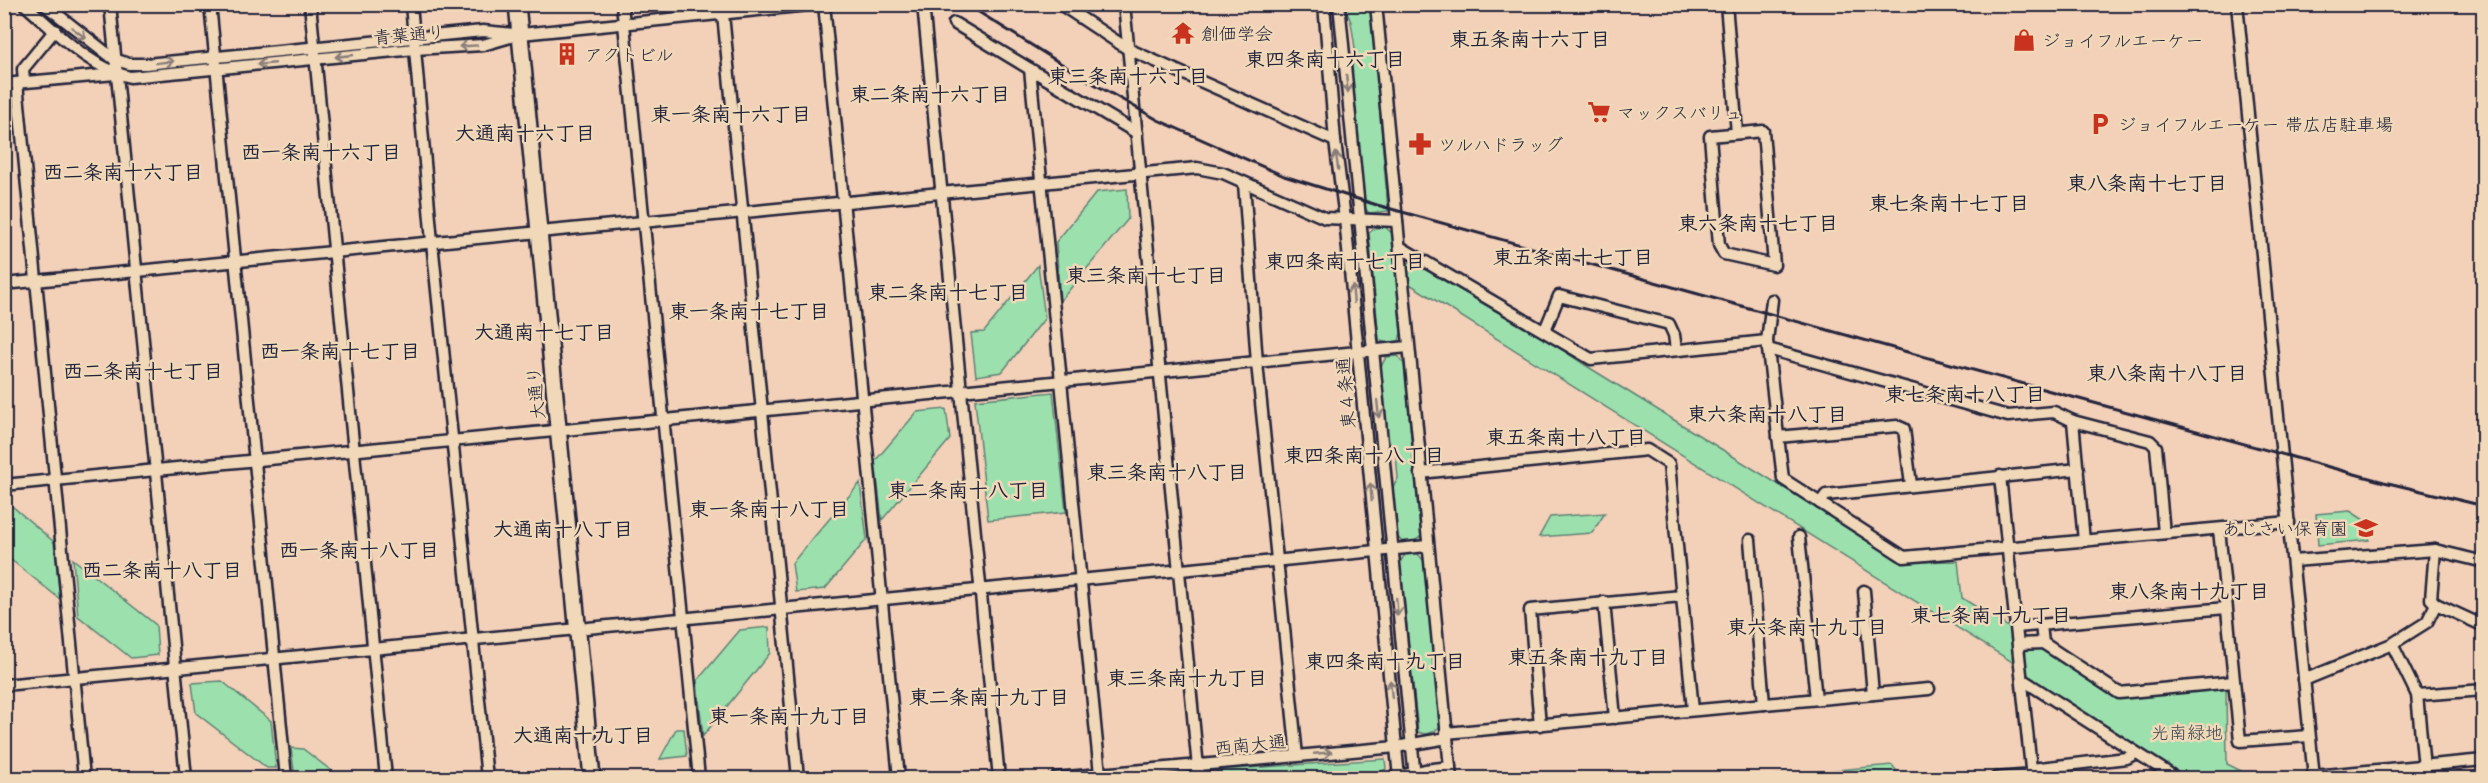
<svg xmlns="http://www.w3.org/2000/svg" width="2488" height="783" viewBox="0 0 2488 783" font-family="Mali,'Klee One',sans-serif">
<rect width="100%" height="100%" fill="#f3d0b8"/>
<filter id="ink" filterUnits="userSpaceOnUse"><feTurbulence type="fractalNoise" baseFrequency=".0167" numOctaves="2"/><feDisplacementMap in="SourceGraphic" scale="12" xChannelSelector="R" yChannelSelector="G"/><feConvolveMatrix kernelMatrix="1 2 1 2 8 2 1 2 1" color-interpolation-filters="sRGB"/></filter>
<g filter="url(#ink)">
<g fill="#9ce1ad" stroke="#5f8274" stroke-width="1.5">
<polygon points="1344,5 1371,5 1388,211 1369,213 1363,206 1350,76 1355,48 1351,22"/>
<polygon points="1127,189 1128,219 1060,301 1056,242 1097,192"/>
<polygon points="1385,227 1393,234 1401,333 1399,341 1386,343 1379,340 1369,233 1375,228"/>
<polygon points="1416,260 1536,332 1585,365 1904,562 1958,561 1962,598 2119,696 2226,687 2227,764 2255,778 2185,778 2029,678 2014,663 1408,283 1408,263"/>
<polygon points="1038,265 1045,318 1002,372 976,376 971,333 984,332"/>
<polygon points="1398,356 1404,364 1421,536 1415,541 1402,542 1398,537 1392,490 1398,478 1396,454 1386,437 1380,369 1386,357"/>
<polygon points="1053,392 1066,512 988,520 975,400"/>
<polygon points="946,409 950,439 882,520 875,461 917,412"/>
<polygon points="860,483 867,539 825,589 796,592 792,563"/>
<polygon points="5,500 54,542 60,599 5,555"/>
<polygon points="2350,511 2367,522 2369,540 2318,545 2316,514"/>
<polygon points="1605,513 1592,533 1539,537 1550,517"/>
<path d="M 1406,553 L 1417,553 L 1425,562 L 1441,726 C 1434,733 1427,736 1418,732 L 1400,562 Z"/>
<polygon points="73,559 156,625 158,655 131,658 78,616"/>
<polygon points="769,627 770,653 703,736 697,681 740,630"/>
<polygon points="222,681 271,721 276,768 267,768 196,713 192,683"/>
<polygon points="676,729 684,729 687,756 660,759"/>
<polygon points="291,748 303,749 341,778 295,778"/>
<polygon points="1385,759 1386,769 1371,777 1353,778 1215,778 1214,773 1218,770"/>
<polygon points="1892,765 1900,775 1901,778 1750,778"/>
<polygon points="1180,773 1183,778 1115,778"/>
</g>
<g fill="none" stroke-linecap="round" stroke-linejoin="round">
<g stroke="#22223b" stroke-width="15">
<g id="minor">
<path d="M 24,4 C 57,32 88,67 130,77 L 415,49 L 483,45 L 521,34 L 819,4"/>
<polyline points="44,4 114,59 129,64 146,64 483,31 514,34"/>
<polyline points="110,4 186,778"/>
<polyline points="210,4 286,778"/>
<polyline points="310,4 386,778"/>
<polyline points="411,4 432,242 487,778"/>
<polyline points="622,4 699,778"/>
<polyline points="722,4 798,778"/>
<polyline points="824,4 899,778"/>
<polyline points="923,4 999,778"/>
<polyline points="1060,4 1128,49 1335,141"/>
<polyline points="1124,4 1199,778"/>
<polyline points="1324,4 1335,141 1345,219 1399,778"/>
<polyline points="1339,4 1415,778"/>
<polyline points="1376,4 1451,778"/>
<polyline points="1726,4 1737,133"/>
<polyline points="2237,4 2314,778"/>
<polyline points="954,23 1030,69 1100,774"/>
<polyline points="1030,69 1137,133"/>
<polyline points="24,82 23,69 55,30"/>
<polyline points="17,83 84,778"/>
<polyline points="4,84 115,74"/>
<polygon points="1763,131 1774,265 1724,254 1719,245 1710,136"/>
<polyline points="1244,183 1257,363 1297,756"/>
<polyline points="1400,247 1591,359 1767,341"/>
<polyline points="4,284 1197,168 1223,173 1325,218 1397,221"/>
<polyline points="1772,300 1767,341 1783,479 1904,557 2289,522"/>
<polyline points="1545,330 1559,296 1669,324 1674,335 1676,349"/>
<polyline points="1768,349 2008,416 2054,412 2073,421"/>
<polyline points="1778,437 1897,426 1904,429 1911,485"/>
<polyline points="1420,473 1647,450 1669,464 1693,710"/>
<polyline points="2000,476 2032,778"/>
<polyline points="4,485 1408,347"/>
<polyline points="1820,503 1826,495 2078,469"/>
<polyline points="2219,529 2240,741 2309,736"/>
<polyline points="1799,537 1816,699"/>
<polyline points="1750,540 1764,704"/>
<polyline points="2084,541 2073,421 2150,441 2156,447 2164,533"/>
<polyline points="2435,550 2431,599 2436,604 2484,626"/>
<polyline points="2293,561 2435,550 2484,562"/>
<polyline points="1864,591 1873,694"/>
<polyline points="1604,602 1615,718"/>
<polyline points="2041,625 2043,643 2119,693 2233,682"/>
<polyline points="2017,627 2226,608"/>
<polyline points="2019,644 2043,643"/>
<polyline points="2392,644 2417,695 2425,778"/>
<polyline points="2023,680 2176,778"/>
<polyline points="2304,680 2392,644 2427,622 2436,604"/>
<polyline points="4,685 1427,546"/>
<polyline points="2417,695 2484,690"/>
<polyline points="1540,725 1530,610 1682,596"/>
<polyline points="1446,733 1929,689"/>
<polyline points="2031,769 2127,758 2136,753"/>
<polyline points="2314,776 2484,760"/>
<polyline points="1056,778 1396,747 1447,738"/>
<polyline points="1392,778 1425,770 1450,767"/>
<polyline points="1996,778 2032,775"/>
</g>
</g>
<g stroke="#22223b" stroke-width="20">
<polyline id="highway" points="517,4 592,778"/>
</g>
<use href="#minor" stroke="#f0d8b8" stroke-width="10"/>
<use href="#highway" stroke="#f0d8b8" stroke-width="15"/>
<polyline stroke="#22223b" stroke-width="3" points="966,4 1089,81 1158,120 1284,176 1377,205 1929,358 2384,482 2484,506"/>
</g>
<defs><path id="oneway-shaft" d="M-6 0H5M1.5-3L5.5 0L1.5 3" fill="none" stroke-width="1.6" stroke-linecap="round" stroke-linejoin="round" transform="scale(1.5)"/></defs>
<g stroke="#897d7a">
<use href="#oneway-shaft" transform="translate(79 33) rotate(37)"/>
<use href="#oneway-shaft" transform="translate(468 46) rotate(176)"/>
<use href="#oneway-shaft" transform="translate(344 56) rotate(174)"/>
<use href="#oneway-shaft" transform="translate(165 62) rotate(-7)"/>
<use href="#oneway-shaft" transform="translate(266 64) rotate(175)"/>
<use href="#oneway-shaft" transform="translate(1347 84) rotate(85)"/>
<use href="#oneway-shaft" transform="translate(1337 161) rotate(-98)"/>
<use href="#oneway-shaft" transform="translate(1353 294) rotate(-95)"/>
<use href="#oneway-shaft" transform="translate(1378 409) rotate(84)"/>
<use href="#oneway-shaft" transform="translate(1371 492) rotate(-95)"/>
<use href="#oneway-shaft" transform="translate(1397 607) rotate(85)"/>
<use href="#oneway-shaft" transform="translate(1391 689) rotate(-96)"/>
<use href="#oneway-shaft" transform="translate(1323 753) rotate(-5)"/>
</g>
</g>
<defs>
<g id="temple-bare" transform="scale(1.8)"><path d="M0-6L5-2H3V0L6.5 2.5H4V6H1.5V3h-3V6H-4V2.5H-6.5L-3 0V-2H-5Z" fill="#c8321e" stroke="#f0d8b8" stroke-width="2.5" paint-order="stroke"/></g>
<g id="shop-bare" transform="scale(1.8)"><path d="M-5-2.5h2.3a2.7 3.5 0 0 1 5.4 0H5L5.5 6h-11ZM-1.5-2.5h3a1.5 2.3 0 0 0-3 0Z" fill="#c8321e" stroke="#f0d8b8" stroke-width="2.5" paint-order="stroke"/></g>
<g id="building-bare" transform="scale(1.8)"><path d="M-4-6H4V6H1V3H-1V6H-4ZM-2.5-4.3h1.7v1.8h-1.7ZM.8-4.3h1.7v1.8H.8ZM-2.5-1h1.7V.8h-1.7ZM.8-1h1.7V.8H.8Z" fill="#c8321e" stroke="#f0d8b8" stroke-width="2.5" paint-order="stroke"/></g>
<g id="supermarket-bare" transform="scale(1.8)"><path d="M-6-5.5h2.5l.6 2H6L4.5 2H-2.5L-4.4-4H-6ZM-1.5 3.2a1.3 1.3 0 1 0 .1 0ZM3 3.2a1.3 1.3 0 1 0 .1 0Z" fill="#c8321e" stroke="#f0d8b8" stroke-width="2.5" paint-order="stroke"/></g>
<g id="parking-bare" transform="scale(1.8)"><path d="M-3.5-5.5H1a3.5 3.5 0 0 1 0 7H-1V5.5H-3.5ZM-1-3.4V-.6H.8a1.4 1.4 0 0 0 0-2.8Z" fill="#c8321e" stroke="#f0d8b8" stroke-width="2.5" paint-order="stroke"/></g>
<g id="pharmacy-bare" transform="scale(1.8)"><path d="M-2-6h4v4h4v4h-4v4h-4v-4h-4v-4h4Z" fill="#c8321e" stroke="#f0d8b8" stroke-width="2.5" paint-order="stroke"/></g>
<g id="school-bare" transform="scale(1.8)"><path d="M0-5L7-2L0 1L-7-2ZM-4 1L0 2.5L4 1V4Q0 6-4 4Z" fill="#c8321e" stroke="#f0d8b8" stroke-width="2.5" paint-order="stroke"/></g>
</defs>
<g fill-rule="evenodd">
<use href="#temple-bare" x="1183" y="33"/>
<use href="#shop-bare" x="2024" y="40"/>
<use href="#building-bare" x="567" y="54"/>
<use href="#supermarket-bare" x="1599" y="112"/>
<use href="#parking-bare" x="2100" y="124"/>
<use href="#pharmacy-bare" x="1420" y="144"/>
<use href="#school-bare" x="2366" y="528"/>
</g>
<g text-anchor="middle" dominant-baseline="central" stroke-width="5" stroke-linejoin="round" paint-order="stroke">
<g font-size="18" fill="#22223b" stroke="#f0d8b8" text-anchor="start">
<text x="1201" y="33">創価学会</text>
<text x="2042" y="40">ジョイフルエーケー</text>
<text x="585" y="54">アクトビル</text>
<text x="1617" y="112">マックスバリュ</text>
<text x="2118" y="124">ジョイフルエーケー 帯広店駐車場</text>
<text x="1438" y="144">ツルハドラッグ</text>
<text x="2348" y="528" text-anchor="end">あじさい保育園</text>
</g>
<g font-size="18" fill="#22223b" stroke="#f0d8b8">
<text transform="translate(409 34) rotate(-5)">青葉通り</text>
<text transform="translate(535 393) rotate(-96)">大通り</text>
<text transform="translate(1345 393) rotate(-95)">東４条通</text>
<text transform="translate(1250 744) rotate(-6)">西南大通</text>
</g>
<g font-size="18" fill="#3a4852" stroke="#f0d8b8">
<text x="2187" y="732">光南緑地</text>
</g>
<g font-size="20" font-weight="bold" fill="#22223b" stroke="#f0d8b8">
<text x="1530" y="38">東五条南十六丁目</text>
<text x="1325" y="58">東四条南十六丁目</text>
<text x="1128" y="75">東三条南十六丁目</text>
<text x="930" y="93">東二条南十六丁目</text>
<text x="731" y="113">東一条南十六丁目</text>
<text x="525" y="132">大通南十六丁目</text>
<text x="321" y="151">西一条南十六丁目</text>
<text x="123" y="171">西二条南十六丁目</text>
<text x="2147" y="182">東八条南十七丁目</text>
<text x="1949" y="202">東七条南十七丁目</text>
<text x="1758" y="222">東六条南十七丁目</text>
<text x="1573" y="256">東五条南十七丁目</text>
<text x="1345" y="260">東四条南十七丁目</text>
<text x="1146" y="274">東三条南十七丁目</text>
<text x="948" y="291">東二条南十七丁目</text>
<text x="749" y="310">東一条南十七丁目</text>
<text x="544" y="331">大通南十七丁目</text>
<text x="340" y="350">西一条南十七丁目</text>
<text x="143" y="370">西二条南十七丁目</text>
<text x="2167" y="372">東八条南十八丁目</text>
<text x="1965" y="393">東七条南十八丁目</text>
<text x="1767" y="413">東六条南十八丁目</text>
<text x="1566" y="436">東五条南十八丁目</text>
<text x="1364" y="454">東四条南十八丁目</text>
<text x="1167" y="471">東三条南十八丁目</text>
<text x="968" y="489">東二条南十八丁目</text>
<text x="769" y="508">東一条南十八丁目</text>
<text x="563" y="528">大通南十八丁目</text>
<text x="359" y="549">西一条南十八丁目</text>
<text x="162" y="569">西二条南十八丁目</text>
<text x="2189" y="590">東八条南十九丁目</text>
<text x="1991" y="614">東七条南十九丁目</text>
<text x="1807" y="626">東六条南十九丁目</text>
<text x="1588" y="656">東五条南十九丁目</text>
<text x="1385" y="660">東四条南十九丁目</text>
<text x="1187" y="677">東三条南十九丁目</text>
<text x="989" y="696">東二条南十九丁目</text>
<text x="789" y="715">東一条南十九丁目</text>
<text x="583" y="734">大通南十九丁目</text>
</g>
</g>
<rect width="2488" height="783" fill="none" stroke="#f0d8b8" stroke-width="24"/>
<rect x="12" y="12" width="2464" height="759" fill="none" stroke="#22223b" stroke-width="2" filter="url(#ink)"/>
</svg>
